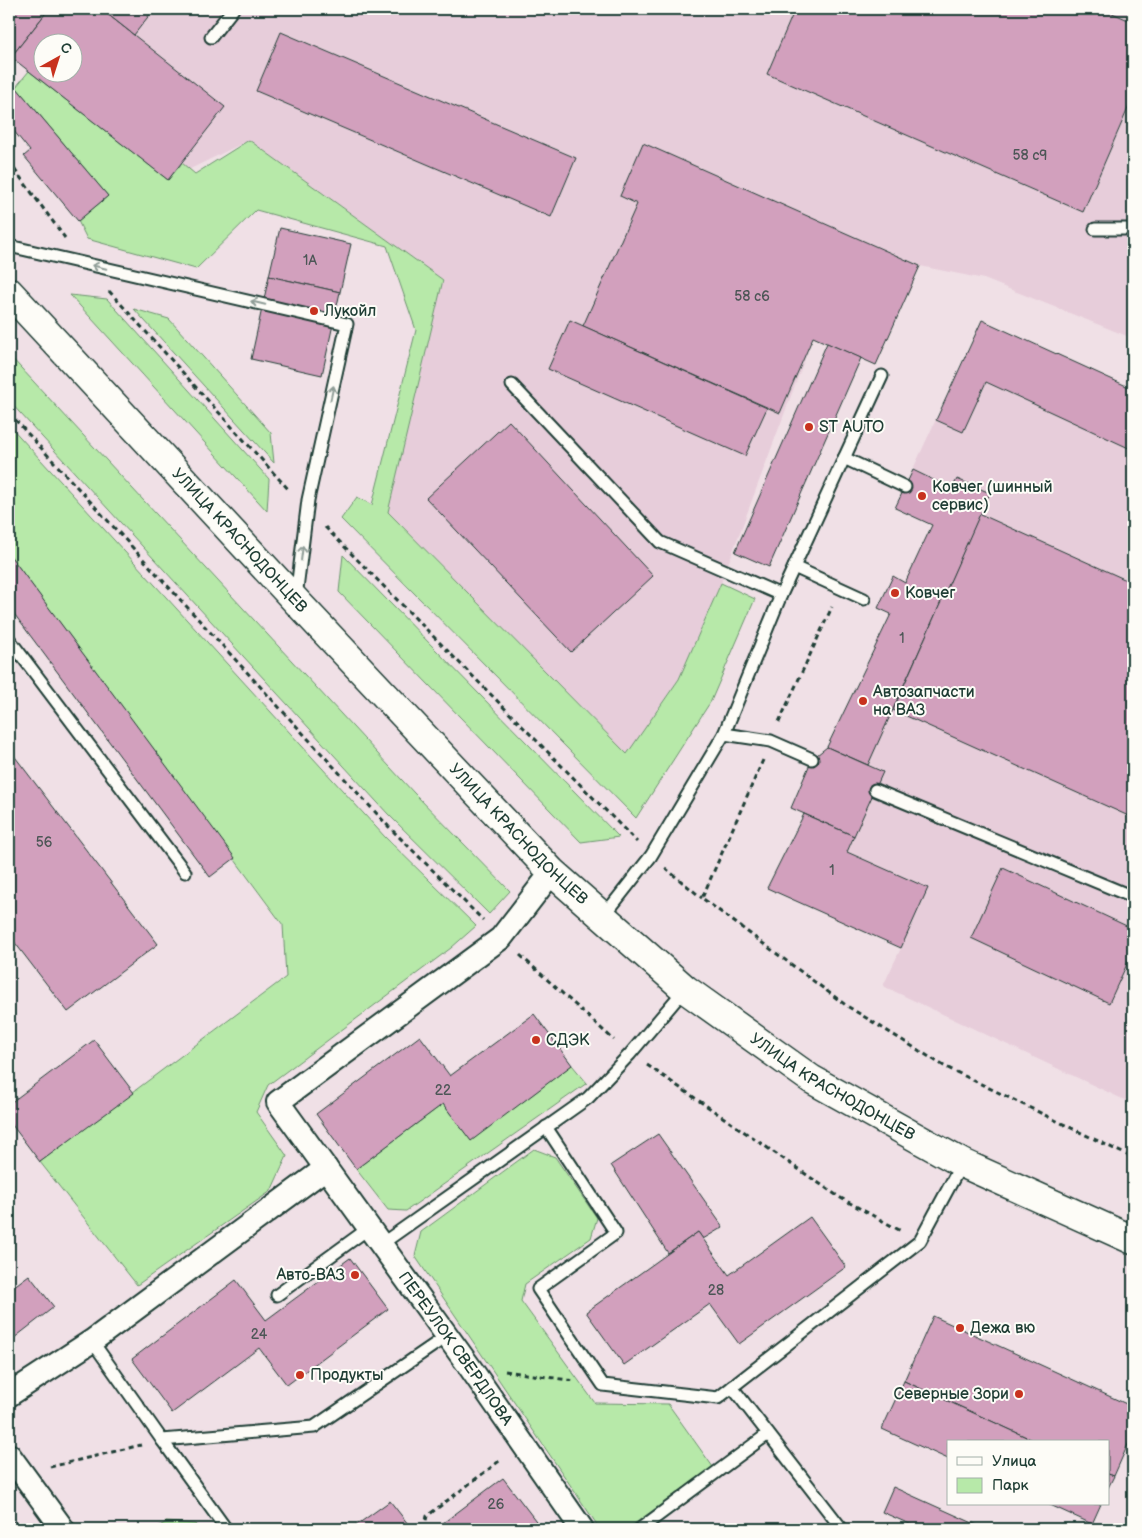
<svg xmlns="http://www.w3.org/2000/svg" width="1142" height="1538" viewBox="0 0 1142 1538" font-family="'Balsamiq Sans',sans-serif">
<rect width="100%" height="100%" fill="#f0e0e6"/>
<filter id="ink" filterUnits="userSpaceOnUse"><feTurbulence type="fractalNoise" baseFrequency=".02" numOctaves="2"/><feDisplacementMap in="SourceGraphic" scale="10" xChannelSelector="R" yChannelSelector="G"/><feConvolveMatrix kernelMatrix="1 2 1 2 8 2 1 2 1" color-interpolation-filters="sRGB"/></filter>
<g filter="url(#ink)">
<g fill="#e7cdda" fill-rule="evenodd">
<path d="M 9,9 L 643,9 L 650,12 L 652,9 L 795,9 L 767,74 L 1083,212 L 1133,97 L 1133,368 L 1130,367 L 1127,336 L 984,279 L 920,266 L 876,365 L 813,337 L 721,583 L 679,679 L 627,755 L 388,512 L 443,280 L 249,140 L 168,180 L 11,57 L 9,46 ZM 281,32 L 576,158 L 551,217 L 256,91 ZM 42,42 L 72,42 L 72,72 L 42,72 Z"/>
<polygon points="1103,9 1133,9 1133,22"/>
<polygon points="982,320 1133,389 1133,1104 883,986 901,948 767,888 804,814 791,808 812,759 827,747 891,614 878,608 893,576 905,582 932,525 895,508"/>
</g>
<g fill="#b7e9a9" stroke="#6b936e">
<polygon points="29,71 168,180 182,163 195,174 249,140 443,280 388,512 627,754 679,679 721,583 755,599 711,701 636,818 341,519 357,497 372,505 416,330 387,246 256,210 196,269 87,239 78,221 108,196 16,87"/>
<polygon points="70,295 107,299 269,479 267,511"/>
<polygon points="134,309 169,319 271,433 274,463"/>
<polygon points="9,355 414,793 510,891 489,914 388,814 9,401"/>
<polygon points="9,425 385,837 476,926 451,948 268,1085 256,1112 287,1156 271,1191 137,1285 40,1162 286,977 283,925 9,554"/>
<polygon points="343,555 619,837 581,842 339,592"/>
<polygon points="572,1065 587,1083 406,1211 388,1210 356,1169 443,1104 471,1140"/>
<polygon points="534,1149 555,1157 597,1218 591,1238 525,1284 521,1301 595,1403 668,1404 713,1467 627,1529 600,1529 415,1256 421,1232"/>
<polygon points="166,1522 195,1524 199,1529 155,1529"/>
</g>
<g fill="#d2a0bd" stroke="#1f3d34" fill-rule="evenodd">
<polygon points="9,9 49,9 11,57 9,46"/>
<path d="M 49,9 L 101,9 L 225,107 L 168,180 L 11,57 ZM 42,42 L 72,42 L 72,72 L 42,72 Z"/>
<polygon points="101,9 154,9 134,35"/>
<polygon points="795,9 1103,9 1133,22 1133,97 1083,212 767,74"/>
<polygon points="281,32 576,158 551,217 256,91"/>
<polygon points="16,87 108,196 78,221 24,156 30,151 9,125 9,93"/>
<polygon points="643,143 920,266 876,365 813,337 780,413 583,326 637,204 620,196"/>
<polygon points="280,228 351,244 340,292 269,276"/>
<polygon points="269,276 340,292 322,375 251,359"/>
<polygon points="570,320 767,408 745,456 548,369"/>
<polygon points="982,320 1133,389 1133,450 986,382 963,432 936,420"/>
<polygon points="827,343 861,358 769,567 735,552"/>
<polygon points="509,421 653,576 571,652 426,498"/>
<polygon points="913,470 952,489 957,479 990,493 868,765 827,747 891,614 878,608 893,576 905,583 932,525 895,508"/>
<polygon points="980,514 1133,583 1133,818 893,710"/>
<polygon points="9,554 235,858 210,877 9,607"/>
<polygon points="827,747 883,772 854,836 791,808 812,759"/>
<polygon points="9,749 158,944 68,1012 9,935"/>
<polygon points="804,814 854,836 847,852 928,888 901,948 767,888"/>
<polygon points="1003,868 1133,929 1133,951 1109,1003 971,938"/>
<polygon points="534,1014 572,1065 471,1141 443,1104 356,1169 316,1114 420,1036 450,1076"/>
<polygon points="94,1040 134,1093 40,1162 9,1121 9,1104"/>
<polygon points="658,1134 723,1227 703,1239 698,1232 668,1253 611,1165"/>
<polygon points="810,1217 846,1267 739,1344 710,1304 624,1365 586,1312 698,1232 729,1275"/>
<polygon points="350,1258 388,1309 287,1385 259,1348 172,1413 132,1359 236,1280 266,1320"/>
<polygon points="29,1275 54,1307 9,1342 9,1290"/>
<polygon points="933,1316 1133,1407 1133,1433 1114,1476 1108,1474 1108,1442 1037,1442 904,1381"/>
<polygon points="904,1381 1037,1442 948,1442 948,1459 882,1429"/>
<polygon points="1133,1433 1133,1448 1128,1446"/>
<polygon points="1108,1474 1114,1476 1108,1488"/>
<polygon points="503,1478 542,1529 435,1529"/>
<polygon points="893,1487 986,1529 921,1529 882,1512"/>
<polygon points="390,1501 412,1529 351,1529"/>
<polygon points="1048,1504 1101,1504 1092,1524"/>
<polygon points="10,1520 21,1525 25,1529 9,1529 9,1521"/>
</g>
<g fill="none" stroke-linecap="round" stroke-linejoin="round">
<g stroke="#1f3d34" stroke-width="15">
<g id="lane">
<polyline points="211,37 233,9"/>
<polyline points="1095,229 1133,229"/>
<polyline points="9,246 347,324 308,500 296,597"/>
<polyline points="512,385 660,542 781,595"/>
<polyline points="844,458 905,487"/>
<polyline points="794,567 864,599"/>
<polyline points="9,639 185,872"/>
<polyline points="724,734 771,741 812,759"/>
<polyline points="875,790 1133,897"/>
<polyline points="603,917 651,856 724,734 781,595 882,376"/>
<polyline points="546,1127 616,1233 538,1289 603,1385 718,1398 920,1241 962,1163"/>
<polyline points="380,1245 588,1098 630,1054 685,989"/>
<polyline points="277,1295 369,1228"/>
<polyline points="92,1341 162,1440 314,1427 447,1336"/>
<polyline points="732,1387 842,1529"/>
<polyline points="162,1440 226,1529"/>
<polyline points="640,1529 768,1434"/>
</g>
</g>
<g stroke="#1f3d34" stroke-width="26">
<g id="street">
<path id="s1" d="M 552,872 L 501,938 L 278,1102 L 469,1366 L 582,1529"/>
<polyline points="9,1395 92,1341 326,1168"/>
<polyline points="9,1455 63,1529"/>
</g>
</g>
<g stroke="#1f3d34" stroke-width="31">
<g id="secondary">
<path id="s2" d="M 9,292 L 296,601 L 552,872 L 685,989 L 811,1079 L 962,1163 L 1133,1240"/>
</g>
</g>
<g stroke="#1f3d34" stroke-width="3" stroke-dasharray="5 4" stroke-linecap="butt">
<polyline points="9,162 65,238"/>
<polyline points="109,291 289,490"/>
<polyline points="9,413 389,827 483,920"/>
<polyline points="325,527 637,842"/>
<polyline points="779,722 832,607"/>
<polyline points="763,760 702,898 847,1006 944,1066 1133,1158"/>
<polyline points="665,868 702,898"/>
<polyline points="520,955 614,1040"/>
<polyline points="647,1065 839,1197 901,1231"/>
<polyline points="505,1371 575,1381"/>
<polyline points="50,1467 141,1445"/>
<polyline points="424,1529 427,1516 502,1459"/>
</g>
<use href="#lane" stroke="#fdfcf7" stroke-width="11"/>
<use href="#street" stroke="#fdfcf7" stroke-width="22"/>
<use href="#secondary" stroke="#fdfcf7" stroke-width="28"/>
</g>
<defs><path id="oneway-shaft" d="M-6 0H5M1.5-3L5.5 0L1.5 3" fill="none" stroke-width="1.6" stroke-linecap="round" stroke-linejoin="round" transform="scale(1.25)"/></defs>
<g stroke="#8e9c96">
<use href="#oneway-shaft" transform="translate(99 267) rotate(-167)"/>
<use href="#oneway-shaft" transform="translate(258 303) rotate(-167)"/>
<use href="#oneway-shaft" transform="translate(332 393) rotate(-78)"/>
<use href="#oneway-shaft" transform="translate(302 553) rotate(-83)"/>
</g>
</g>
<g fill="#c8321e" stroke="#fdfcf7" stroke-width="2">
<circle cx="314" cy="311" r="5"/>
<circle cx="809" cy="427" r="5"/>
<circle cx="922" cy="496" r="5"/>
<circle cx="895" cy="593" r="5"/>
<circle cx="863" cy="701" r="5"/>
<circle cx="536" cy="1040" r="5"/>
<circle cx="355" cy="1275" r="5"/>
<circle cx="960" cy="1328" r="5"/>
<circle cx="300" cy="1375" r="5"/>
<circle cx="1019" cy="1394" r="5"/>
</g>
<g text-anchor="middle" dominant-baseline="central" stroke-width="4" stroke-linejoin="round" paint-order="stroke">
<g font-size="14" fill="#4c5656">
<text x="1030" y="155">58 с9</text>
<text x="310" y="260">1А</text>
<text x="752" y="296">58 с6</text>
<text x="902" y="638">1</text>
<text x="44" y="842">56</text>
<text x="832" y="870">1</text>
<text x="443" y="1090">22</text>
<text x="716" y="1290">28</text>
<text x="259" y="1334">24</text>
<text x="496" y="1504">26</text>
</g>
<g font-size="16" fill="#1f3d34" stroke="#fdfcf7" text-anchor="start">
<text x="324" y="311">Лукойл</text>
<text x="819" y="427">ST AUTO</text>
<text x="932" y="487">Ковчег (шинный<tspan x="932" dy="18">сервис)</tspan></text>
<text x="905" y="593">Ковчег</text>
<text x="873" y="692">Автозапчасти<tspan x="873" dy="18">на ВАЗ</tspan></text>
<text x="546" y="1040">СДЭК</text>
<text x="345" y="1275" text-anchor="end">Авто-ВАЗ</text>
<text x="970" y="1328">Дежа вю</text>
<text x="310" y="1375">Продукты</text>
<text x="1009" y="1394" text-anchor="end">Северные Зори</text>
</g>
<g font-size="16" fill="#1f3d34" stroke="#fdfcf7">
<text stroke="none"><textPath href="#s2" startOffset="339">УЛИЦА КРАСНОДОНЦЕВ</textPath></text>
<text stroke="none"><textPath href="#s2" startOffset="744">УЛИЦА КРАСНОДОНЦЕВ</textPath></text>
<text stroke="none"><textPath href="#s2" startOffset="1149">УЛИЦА КРАСНОДОНЦЕВ</textPath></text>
<text stroke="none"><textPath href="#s1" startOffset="664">ПЕРЕУЛОК СВЕРДЛОВА</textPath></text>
</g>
</g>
<rect width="1142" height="1538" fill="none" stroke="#fdfcf7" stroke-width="30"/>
<rect x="15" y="15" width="1112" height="1508" fill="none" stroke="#1f3d34" stroke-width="2" filter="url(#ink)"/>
<rect x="947" y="1440" width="162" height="65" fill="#fdfcf7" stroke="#a4b0a9"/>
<rect x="957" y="1457" width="25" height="8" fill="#fdfcf7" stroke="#a4b0a9"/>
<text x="992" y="1466" font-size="15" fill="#1f3d34">Улица</text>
<rect x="957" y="1478" width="25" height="15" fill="#b7e9a9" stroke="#a4b0a9"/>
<text x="992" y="1490" font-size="15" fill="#1f3d34">Парк</text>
<g transform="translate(58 58) rotate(39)"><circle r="24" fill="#fdfcf7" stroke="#a4b0a9"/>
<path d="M0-4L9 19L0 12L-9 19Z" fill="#c8321e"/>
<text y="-8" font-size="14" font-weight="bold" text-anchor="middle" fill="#1f3d34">С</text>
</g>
</svg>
